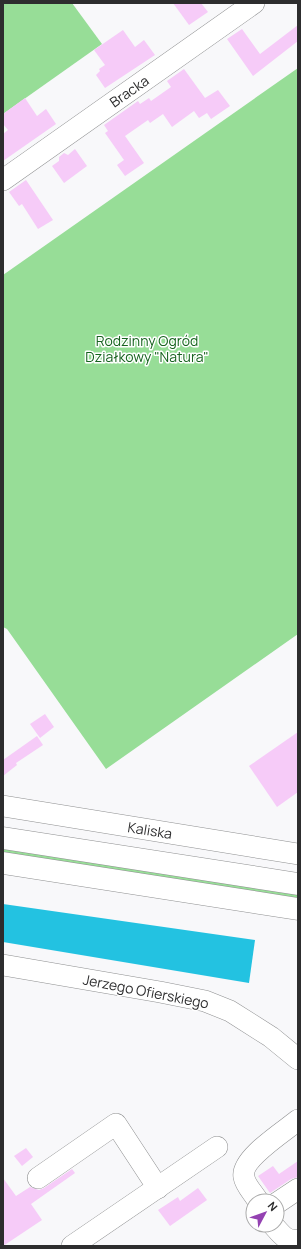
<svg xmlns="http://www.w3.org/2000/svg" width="301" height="1249" viewBox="0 0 301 1249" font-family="Manrope,sans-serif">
<rect width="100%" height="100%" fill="#f8f8fa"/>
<g fill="#97dd97">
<polygon points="3,3 72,3 102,44 3,114"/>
<polygon points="298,68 298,634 106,769 7,629 3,627 3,275"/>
<polygon points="3,847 298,892 298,900 3,854"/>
</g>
<polygon fill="#23c2e1" points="3,904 255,940 249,983 3,942"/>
<g fill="#f6cbf8">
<polygon points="173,3 201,3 208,12 189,25"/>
<polygon points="298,25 298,41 253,76 227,39 242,29 260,54"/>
<polygon points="123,30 135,47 144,40 155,55 105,88 96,75 100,71 99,69 105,65 94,50"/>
<polygon points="184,69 205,98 218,90 230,106 211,119 207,113 199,118 194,111 172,127 163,114 150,123 148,120 125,136 144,163 125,176 117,165 124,160 105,133 108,131 104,125 138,101 140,104 149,98 151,101 171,87 167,81"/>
<polygon points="25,98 37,116 46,109 56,124 3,161 3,134 8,130 3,124 3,114"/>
<polygon points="75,149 87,166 64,183 52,166 59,161 59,157 64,153 68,155"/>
<polygon points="26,180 53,220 38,229 22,204 19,206 9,192"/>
<polygon points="45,714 54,727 40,738 30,724"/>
<polygon points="298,732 298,792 277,807 249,766"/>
<polygon points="37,736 43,745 16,763 17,765 3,776 3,760"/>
<polygon points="26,1148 33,1157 22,1166 14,1156"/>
<polygon points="298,1161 298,1177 291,1179 270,1193 258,1176 273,1166 279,1174"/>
<polygon points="72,1169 75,1173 31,1204 42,1220 3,1246 3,1178 16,1196 30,1187 39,1190 44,1188"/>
<polygon points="198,1188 207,1200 170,1226 158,1210 178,1197 180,1201"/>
</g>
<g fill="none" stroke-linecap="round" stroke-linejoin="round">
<g stroke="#8f9091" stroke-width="22">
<g id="minor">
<polyline points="3,180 254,3"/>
<polyline points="3,806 298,854"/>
<polyline points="3,965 160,992 205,1001 230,1011 271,1037 298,1059"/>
<polyline points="38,1178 116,1124 158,1188"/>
<path d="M 258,1201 C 254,1194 245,1185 244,1177 C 240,1159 285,1131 298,1120"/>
<polyline points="277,1203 298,1189"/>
<path d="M 273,1225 C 281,1234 286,1242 298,1240"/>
<polyline points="72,1246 217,1147"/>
</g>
</g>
<g stroke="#8f9091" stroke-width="23">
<g id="major">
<polyline points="3,838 298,884"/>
<polyline points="3,863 298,909"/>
</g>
</g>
<use href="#minor" stroke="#fff" stroke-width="21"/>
<use href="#major" stroke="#fff" stroke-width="22"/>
</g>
<g text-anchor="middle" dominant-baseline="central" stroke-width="3" stroke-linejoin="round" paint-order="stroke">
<g font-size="14" fill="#2d2d2e" stroke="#fff">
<text transform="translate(129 91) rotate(-35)">Bracka</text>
<text transform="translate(150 830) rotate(9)">Kaliska</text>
<text transform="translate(146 991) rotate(11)">Jerzego Ofierskiego</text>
</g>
<g font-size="14" fill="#17631f" stroke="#fff">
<text x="147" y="340">Rodzinny Ogród<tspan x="147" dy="16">Działkowy "Natura"</tspan></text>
</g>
</g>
<rect width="301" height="1249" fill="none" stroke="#2d2d2e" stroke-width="8"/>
<g transform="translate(265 1213) rotate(49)"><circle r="19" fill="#ffffff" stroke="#ababab"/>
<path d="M0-3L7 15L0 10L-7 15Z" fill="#9442b2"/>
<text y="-6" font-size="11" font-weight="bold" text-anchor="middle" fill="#2d2d2e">N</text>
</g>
</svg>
